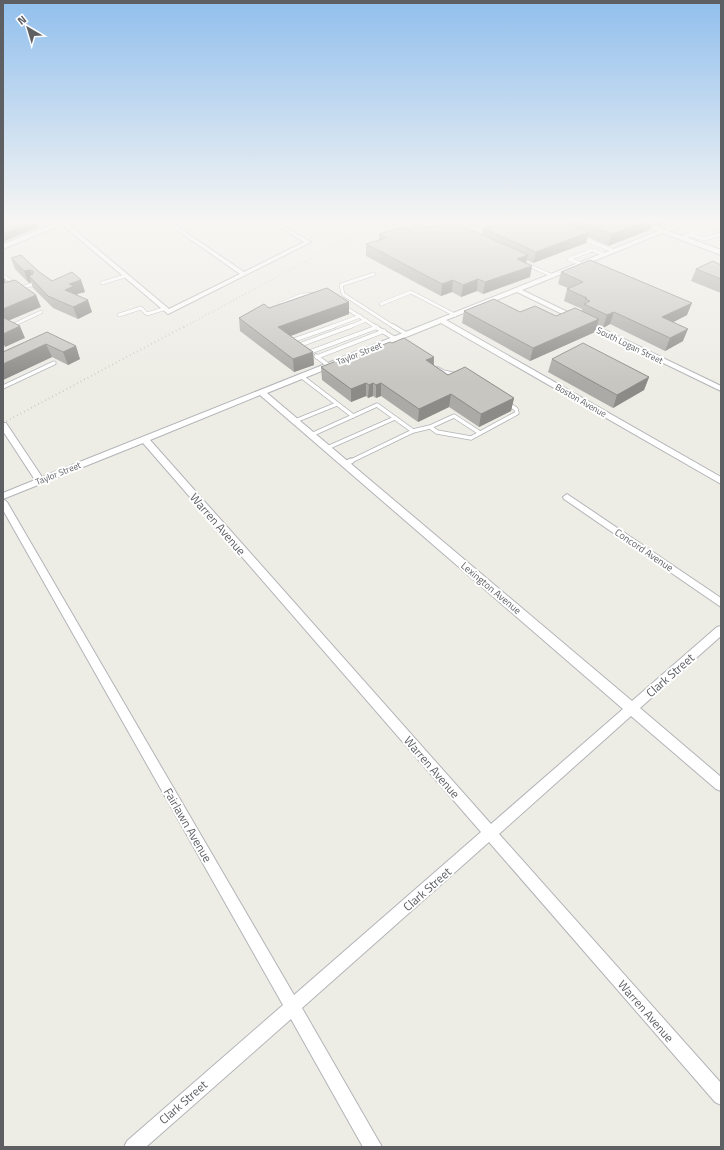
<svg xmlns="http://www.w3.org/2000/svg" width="724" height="1150" viewBox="0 0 724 1150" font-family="'Titillium Web',sans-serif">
<rect width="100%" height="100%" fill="#edece5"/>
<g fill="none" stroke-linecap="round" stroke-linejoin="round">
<g stroke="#b2b4b8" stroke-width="4">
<g id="lane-far2">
<polyline points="419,228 432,224 446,224"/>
<polyline points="690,235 705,239 721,234"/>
<polyline points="582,238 614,251"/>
<polyline points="681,238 721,223"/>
<polyline points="526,264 553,276"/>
<polyline points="581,264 569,259 592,250 605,255"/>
<polyline points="374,274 341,285 343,294 394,327"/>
<polyline points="3,276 11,281 12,284 3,287"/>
<polyline points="102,283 125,276"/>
<polyline points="19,288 35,284"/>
<polyline points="280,304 302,295 316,294"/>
<polyline points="381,304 411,292 455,315"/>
<polyline points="343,306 376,327"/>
<polyline points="119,315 141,308 147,314 163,309"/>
<polyline points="9,327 41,312"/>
<polyline points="331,327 360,316"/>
<polyline points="349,327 366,320"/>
</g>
</g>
<g stroke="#b2b4b8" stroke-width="5">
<g id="lane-far1">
<polyline points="374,326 397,340"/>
<polyline points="393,326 406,334"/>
<polyline points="3,329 11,326"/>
<polyline points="294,340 334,326"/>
<polyline points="300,345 351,326"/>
<polyline points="310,352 377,327"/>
<polyline points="316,356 328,365"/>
<polyline points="317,357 384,331"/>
<polyline points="438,369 443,372 457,375"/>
<polyline points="301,376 353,416 311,435"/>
<polyline points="3,387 54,363"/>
<polyline points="353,416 377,405 395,418"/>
<polyline points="295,421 337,404"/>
<polyline points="413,431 430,427"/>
<polyline points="480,433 454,416 430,427 437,432 471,438 517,413 516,409 507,403"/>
<polyline points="327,448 395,418 413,431 349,462"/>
</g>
</g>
<g stroke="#b2b4b8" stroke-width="7">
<polyline id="lane" points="345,464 351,461"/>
</g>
<g stroke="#b2b4b8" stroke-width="2">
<g id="street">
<polygon points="58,221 64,221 169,309 240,274 164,221 169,221 244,272 304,242 269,221 274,221 311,242 168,314"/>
<path d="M 690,221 L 697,221 L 660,234 L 522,290 L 721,386 L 721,391 L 517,292 L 446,320 L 721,477 L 721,484 L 441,323 L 267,393 L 632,701 L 717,627 L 721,626 L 721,636 L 640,708 L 721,777 L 721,791 L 716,789 L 631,716 L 499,834 L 721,1083 L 721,1105 L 715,1102 L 489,842 L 302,1008 L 382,1147 L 363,1147 L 291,1019 L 146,1147 L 124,1147 L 127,1141 L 283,1005 L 3,510 L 3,493 L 35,480 L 3,431 L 3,423 L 6,423 L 42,477 L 656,232 ZM 260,395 L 623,709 L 491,824 L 150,440 ZM 143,443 L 481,832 L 294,995 L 7,502 L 3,499 Z"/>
<polygon points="567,494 721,598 721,607 564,499 563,497"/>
</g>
</g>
<g stroke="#b4b6ba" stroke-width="2">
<g id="secondary">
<polygon points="61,221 71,221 3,249 3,244"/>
<polygon points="631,221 641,221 721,250 721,255"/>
</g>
</g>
<use href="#lane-far2" stroke="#fff" stroke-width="3"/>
<use href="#lane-far1" stroke="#fff" stroke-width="3.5"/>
<use href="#lane" stroke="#fff" stroke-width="5"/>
<use href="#street" fill="#fff" fill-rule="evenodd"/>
<use href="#secondary" fill="#fff" fill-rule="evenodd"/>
<polyline stroke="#b4b5b5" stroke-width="1.5" stroke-dasharray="0.5 3" stroke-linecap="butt" points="184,327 381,221"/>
<polyline stroke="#b4b5b5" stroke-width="2" stroke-dasharray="0.5 3.5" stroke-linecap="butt" points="3,423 185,326"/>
</g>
<g fill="#acaaa6">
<polygon points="505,221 673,221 660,226 652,223 650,230 608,246 588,237 586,243 533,263 527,260 526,263 530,277 483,294 477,291 461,297 452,292 441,296 366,256 366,244 379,241 379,234 408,229 430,228 482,235 483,228"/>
<polygon points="11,258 38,271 52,281 81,280 85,292 77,294 78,296 92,312 78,319 53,308 33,288 31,282 29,283 15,269"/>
<polygon points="721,265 721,293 691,281 696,269"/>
<polygon points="561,272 687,315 673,322 683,341 665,351 610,324 603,328 597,325 595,332 530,361 462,323 464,311 520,312 556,316 582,311 582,309 564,301 567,289 568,288 558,284"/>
<polygon points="349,302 349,314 290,336 313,352 314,365 294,372 240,331 239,318 269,308"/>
<polygon points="47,332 80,359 68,365 52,357 3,380"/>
<polygon points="392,343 434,357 434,365 448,375 514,398 511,411 479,427 449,407 418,422 381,396 376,398 373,396 368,398 366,396 351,402 322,380 321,367 338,363"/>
<polygon points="552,359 649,377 644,390 613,408 548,372"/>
</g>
<g fill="#8c8b87">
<polygon points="36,221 37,221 39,227 3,242 3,234"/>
<polygon points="648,221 653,221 650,230 608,246 612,234"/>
<polygon points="661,221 673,221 660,226"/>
<polygon points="589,232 586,243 533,263 536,252"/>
<polygon points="528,255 525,266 517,259"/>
<polygon points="532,266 530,277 483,294 485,282"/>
<polygon points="30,270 35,281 29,276 31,282 29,283 24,271"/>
<polygon points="3,274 6,283 3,285"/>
<polygon points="478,279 477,291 461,297 463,285"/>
<polygon points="81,280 85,292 77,294 78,298 65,290 69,284"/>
<polygon points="453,280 452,292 441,296 442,284"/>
<polygon points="36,295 41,307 3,323 3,309"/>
<polygon points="88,300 92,312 78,319 73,307"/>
<polygon points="349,302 349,314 280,340 278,327"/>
<polygon points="692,303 687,315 658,330 662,317"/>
<polygon points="614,312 610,324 603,328 607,315"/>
<polygon points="599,319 595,332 530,361 533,348"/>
<polygon points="20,326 25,338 5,347 3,342 3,334"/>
<polygon points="688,329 683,341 665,351 670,338"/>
<polygon points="46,344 52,357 3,380 3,364"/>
<polygon points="76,346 80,359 68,365 63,352"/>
<polygon points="313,352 314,365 294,372 293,359"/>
<polygon points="434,357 433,370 426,360"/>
<polygon points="649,377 644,390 613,408 617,395"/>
<polygon points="366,383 366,396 351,402 351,389"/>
<polygon points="373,383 373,396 368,398 369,385"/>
<polygon points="381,383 381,396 376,398 376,385"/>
<polygon points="451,394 449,407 418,422 419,409"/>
<polygon points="514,398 511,411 479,427 481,414"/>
</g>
<g fill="#c8c6c1" stroke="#8c8b87">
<polygon points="11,221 36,221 3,234 3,223"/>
<polygon points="451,221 528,255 517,259 532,266 485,282 478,279 463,285 453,280 442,284 366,244 386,238 379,234 402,227 408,229 416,224 430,228"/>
<polygon points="505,221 561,221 589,232 536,252 483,228"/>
<polygon points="577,221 648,221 612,234"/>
<polygon points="21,255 38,271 52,281 72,272 81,280 69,284 74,286 65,290 88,300 73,307 48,296 29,276 33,274 33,271 30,270 24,271 11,258"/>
<polygon points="590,260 692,303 662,317 688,329 670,338 614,312 607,315 584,304 590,301 585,299 587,298 567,289 583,282 561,272"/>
<polygon points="713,261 721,265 721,279 696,269"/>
<polygon points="15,280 36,295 3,309 3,283"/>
<polygon points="327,288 349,302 278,327 313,352 293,359 239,318 264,304 269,308"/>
<polygon points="494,299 520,312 535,306 556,316 575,308 599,319 533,348 464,311"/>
<polygon points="4,318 20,326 3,334 3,319"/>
<polygon points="47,332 76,346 63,352 46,344 3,364 3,352"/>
<polygon points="404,338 434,357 426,360 448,375 465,367 514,398 481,414 451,394 419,409 381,383 376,385 373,383 369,385 366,383 351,389 321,367 336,361 338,363 390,342 392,343"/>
<polygon points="583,343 649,377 617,395 552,359"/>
</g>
<linearGradient id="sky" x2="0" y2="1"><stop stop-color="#91bfed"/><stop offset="0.58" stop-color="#f7f6f3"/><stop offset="1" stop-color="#f7f6f3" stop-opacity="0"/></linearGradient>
<rect width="724" height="382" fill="url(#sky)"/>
<g text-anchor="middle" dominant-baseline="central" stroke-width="4" stroke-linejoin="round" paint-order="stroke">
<g font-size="9" fill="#5d5f63" stroke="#fff">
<text transform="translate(630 345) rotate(26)">South Logan Street</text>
<text transform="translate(359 353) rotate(-22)">Taylor Street</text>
<text transform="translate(581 400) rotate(30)">Boston Avenue</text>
<text transform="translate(58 473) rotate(-22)">Taylor Street</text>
</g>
<g font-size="10" fill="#5d5f63" stroke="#fff">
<text transform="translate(644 550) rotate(34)">Concord Avenue</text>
<text transform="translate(491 588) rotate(40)">Lexington Avenue</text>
</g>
<g font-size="12" fill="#5d5f63" stroke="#fff">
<text transform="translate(218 524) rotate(49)">Warren Avenue</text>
<text transform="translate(670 675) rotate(-41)">Clark Street</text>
<text transform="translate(432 767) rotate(49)">Warren Avenue</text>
<text transform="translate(188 825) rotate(60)">Fairlawn Avenue</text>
<text transform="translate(427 889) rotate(-41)">Clark Street</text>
<text transform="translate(646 1011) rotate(49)">Warren Avenue</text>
<text transform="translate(183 1102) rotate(-41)">Clark Street</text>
</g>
</g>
<rect width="724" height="1150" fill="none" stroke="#5d5f63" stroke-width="8"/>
<g transform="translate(28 28) rotate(322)" stroke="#ffffff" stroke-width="3" paint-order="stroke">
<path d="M0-3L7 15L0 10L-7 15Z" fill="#5d5f63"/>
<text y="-6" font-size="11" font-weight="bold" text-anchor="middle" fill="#5d5f63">N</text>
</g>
</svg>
